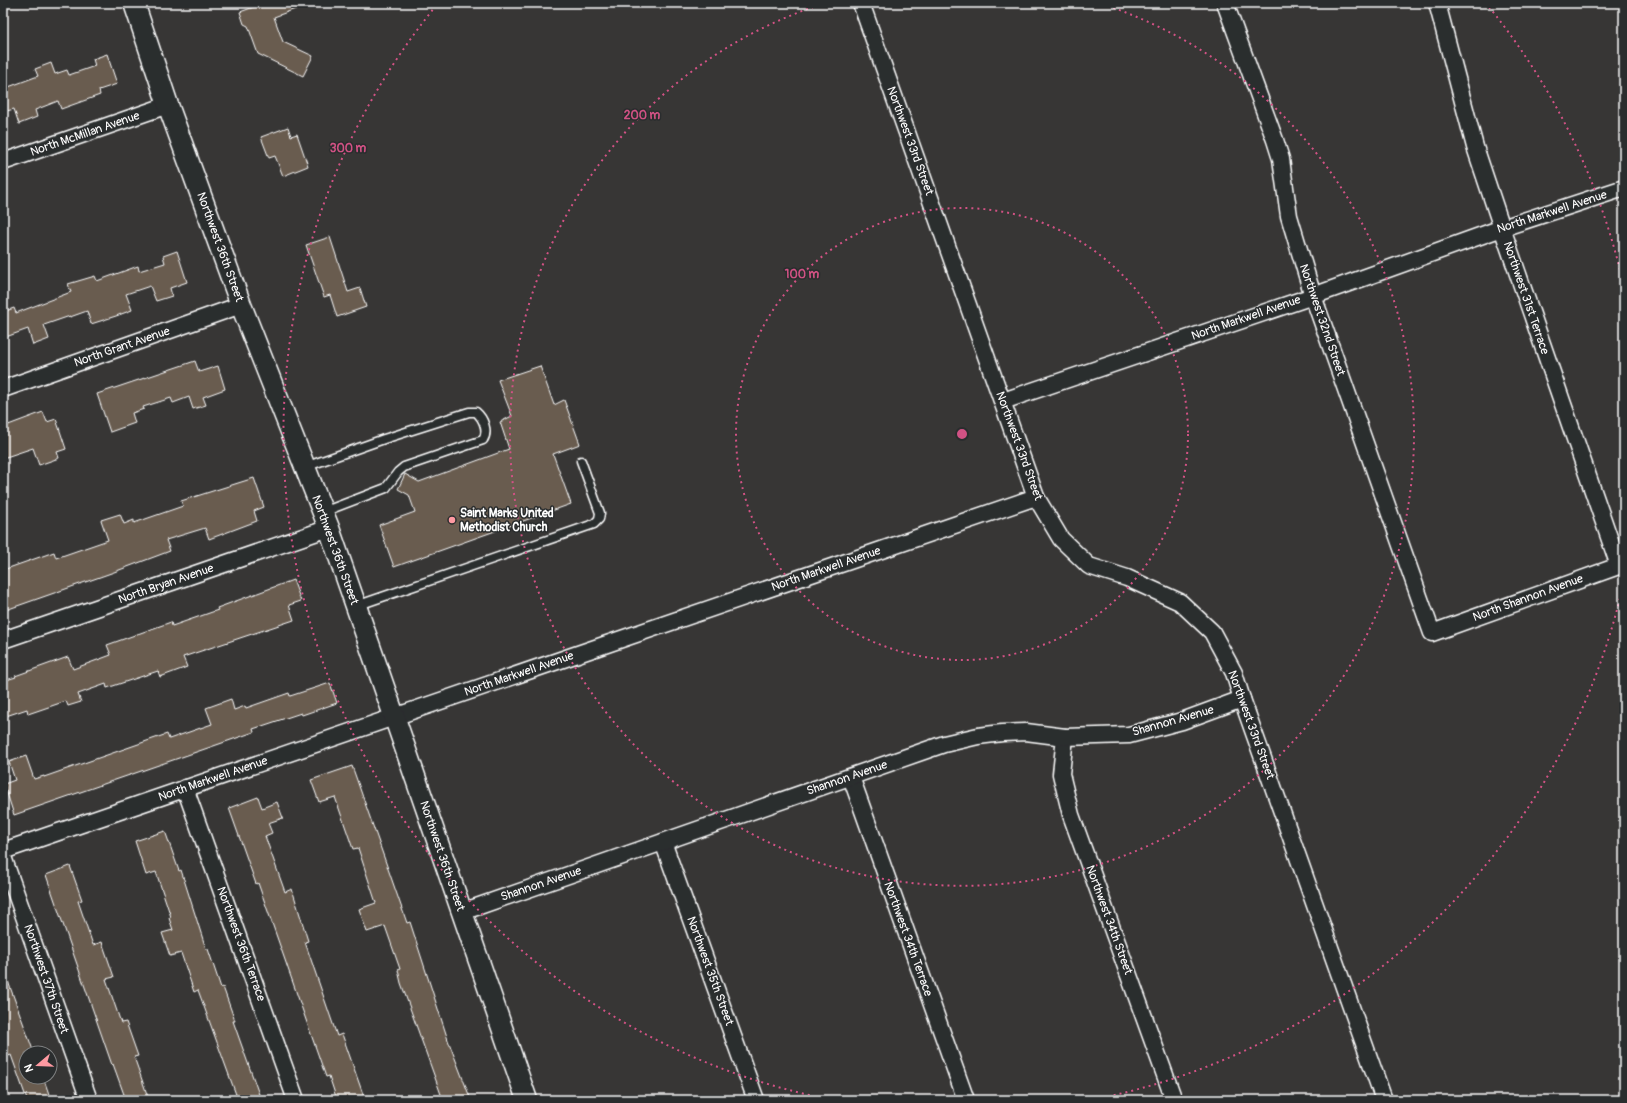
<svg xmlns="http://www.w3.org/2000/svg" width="1627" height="1103" viewBox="0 0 1627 1103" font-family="Pangolin,sans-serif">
<rect width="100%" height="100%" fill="#373635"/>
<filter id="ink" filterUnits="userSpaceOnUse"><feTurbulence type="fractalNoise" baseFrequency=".025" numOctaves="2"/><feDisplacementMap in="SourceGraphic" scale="8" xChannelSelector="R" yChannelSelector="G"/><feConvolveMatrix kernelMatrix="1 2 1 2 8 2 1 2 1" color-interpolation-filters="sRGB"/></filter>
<g filter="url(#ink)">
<g fill="#695c50" stroke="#fff">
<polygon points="265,3 309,3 309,4 274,17 283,42 313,56 303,76 258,54 248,26 244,24 240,12"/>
<polygon points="107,54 117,84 99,90 100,95 61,109 58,101 35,110 37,117 19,124 14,109 3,112 3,89 38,76 35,69 51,63 55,74 67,70 69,75 95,66 93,59"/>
<polygon points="288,127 291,136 297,134 308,166 283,176 275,156 269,158 261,137"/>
<polygon points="330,237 348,292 360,288 366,307 337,317 330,295 324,297 306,245"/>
<polygon points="177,251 187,282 170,288 172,296 156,301 150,286 126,294 132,310 116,316 91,324 87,311 70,317 70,316 44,325 49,339 33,345 28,329 3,338 3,312 14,308 16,313 71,292 68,284 95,276 97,281 138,266 139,271 165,263 163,256"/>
<polygon points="195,361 199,372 218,366 225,389 203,397 206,405 193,409 189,397 173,403 171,398 143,407 144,409 132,413 135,423 110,432 97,394"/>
<polygon points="540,366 554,405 564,400 580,444 553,454 571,504 394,567 379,525 415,512 409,495 398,489 405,474 419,482 509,449 500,422 512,416 498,380"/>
<polygon points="43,412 47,422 56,419 66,449 57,452 59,458 39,465 33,448 3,458 3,427"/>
<polygon points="254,478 264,507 254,511 257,521 209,539 205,528 166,540 170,551 114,572 3,611 3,570 54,552 56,558 108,540 101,520 120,514 124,524 134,520 134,523 183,506 181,501"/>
<polygon points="293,580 301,601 289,605 294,620 183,657 187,667 160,677 158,671 107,688 106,684 78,694 81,702 68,706 66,701 28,714 27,709 3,717 3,681 16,677 15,676 68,657 73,669 111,655 107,645 171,622 172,626 218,610 217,608"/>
<polygon points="330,683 337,703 302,715 301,713 253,729 254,732 14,815 4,784 15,780 9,762 26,756 34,779 44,776 44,777 167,734 169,739 212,724 206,708 231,699 234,710 245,706 246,708 289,693 290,696"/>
<polygon points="352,766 407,923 410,922 448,1040 471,1100 443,1100 401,983 398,970 400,969 385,926 367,932 359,909 376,903 358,848 353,849 335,797 319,802 311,780"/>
<polygon points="258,797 262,808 277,802 283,818 268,823 272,833 265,836 285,892 292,889 308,941 305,942 337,1036 342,1034 365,1100 337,1100 329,1076 326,1077 258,883 256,884 229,808"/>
<polygon points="165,831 179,871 181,870 206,949 208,949 221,988 223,987 235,1021 233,1021 261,1100 238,1100 198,990 194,992 181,953 170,956 162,933 173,930 169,918 171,917 156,872 146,875 135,841"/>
<polygon points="70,866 82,900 78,901 93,945 102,942 114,977 106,979 121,1023 126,1022 138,1056 134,1057 149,1100 126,1100 113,1064 112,1065 46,875"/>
<polygon points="3,973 5,973 34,1053 26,1053 26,1077 43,1077 51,1100 27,1100 11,1055 3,1058"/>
</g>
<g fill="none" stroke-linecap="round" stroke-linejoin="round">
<g stroke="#fff" stroke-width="11">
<g id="service">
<path d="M 305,467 L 384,439 L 469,412 L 476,412 C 483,418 489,431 483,440 L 404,467 L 398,472 L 386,488 L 323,512"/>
<polyline points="356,606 594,524 599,519 600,513 581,461"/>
</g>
</g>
<g stroke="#fff" stroke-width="19">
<g id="minor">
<polyline points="861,3 1036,497 1061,539 1089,566 1127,578 1180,602 1212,632 1234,673 1242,699 1384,1100"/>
<polyline points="1225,3 1275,140 1281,159 1289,216 1313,296 1432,633 1624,564"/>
<polyline points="1437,3 1475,147 1502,228 1619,566"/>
<polyline points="3,162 168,105"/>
<polyline points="3,389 241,305"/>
<polyline points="1003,401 1313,296 1502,228 1624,188"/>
<polyline points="3,640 329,528"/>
<polyline points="1065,737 1061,774 1071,815 1174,1100"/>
<polyline points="851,777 966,1100"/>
<polyline points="185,788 296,1100"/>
<polyline points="663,842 756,1100"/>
<polyline points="3,851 1036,497"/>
<polyline points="3,857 89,1100"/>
<polyline points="462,912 944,744 978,736 1002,733 1026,732 1065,737 1129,735 1182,721 1242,699"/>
</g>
</g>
<g stroke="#fff" stroke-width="23">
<polyline id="tertiary" points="134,3 168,105 241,305 329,528 527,1100"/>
</g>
<use href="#service" stroke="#2a2d2e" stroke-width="8"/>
<use href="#minor" stroke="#2a2d2e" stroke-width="16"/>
<use href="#tertiary" stroke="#2a2d2e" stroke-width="20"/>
</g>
</g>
<g fill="none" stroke="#d15284" stroke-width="2" stroke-dasharray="2 4">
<circle cx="962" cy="434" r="226"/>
<path d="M1102 4A452 452 0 1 1 822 4"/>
<path d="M1624 581A678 678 0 0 1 1091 1100M833 1100A678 678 0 0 1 435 7M1489 7A678 678 0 0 1 1624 287"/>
</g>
<circle fill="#ff9aa2" stroke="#2a2d2e" stroke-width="1.5" cx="452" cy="520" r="4"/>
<g text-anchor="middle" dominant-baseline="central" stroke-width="3" stroke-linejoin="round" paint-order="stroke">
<g font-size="12" fill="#fff" stroke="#2a2d2e">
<text transform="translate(85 134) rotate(-19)">North McMillan Avenue</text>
<text transform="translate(910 141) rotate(70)">Northwest 33rd Street</text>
<text transform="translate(1552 212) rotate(-18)">North Markwell Avenue</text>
<text transform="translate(220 247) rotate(70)">Northwest 36th Street</text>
<text transform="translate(1526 298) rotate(71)">Northwest 31st Terrace</text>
<text transform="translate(1246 318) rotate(-19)">North Markwell Avenue</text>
<text transform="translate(1322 320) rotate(71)">Northwest 32nd Street</text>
<text transform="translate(122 347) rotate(-19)">North Grant Avenue</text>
<text transform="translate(1019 446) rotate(70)">Northwest 33rd Street</text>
<text transform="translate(335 550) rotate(70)">Northwest 36th Street</text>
<text transform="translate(826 569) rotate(-19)">North Markwell Avenue</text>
<text transform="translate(166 584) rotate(-19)">North Bryan Avenue</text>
<text transform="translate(1528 598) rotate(-20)">North Shannon Avenue</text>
<text transform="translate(519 674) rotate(-19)">North Markwell Avenue</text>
<text transform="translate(1173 721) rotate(-16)">Shannon Avenue</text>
<text transform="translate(1251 725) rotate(70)">Northwest 33rd Street</text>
<text transform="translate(847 778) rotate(-19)">Shannon Avenue</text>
<text transform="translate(213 779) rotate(-19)">North Markwell Avenue</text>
<text transform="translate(442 856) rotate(71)">Northwest 36th Street</text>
<text transform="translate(541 884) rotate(-19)">Shannon Avenue</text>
<text transform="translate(1109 920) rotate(70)">Northwest 34th Street</text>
<text transform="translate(908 939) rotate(70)">Northwest 34th Terrace</text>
<text transform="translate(241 944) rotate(70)">Northwest 36th Terrace</text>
<text transform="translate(710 971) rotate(70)">Northwest 35th Street</text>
<text transform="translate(46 979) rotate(71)">Northwest 37th Street</text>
</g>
<g font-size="12" font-weight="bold" fill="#fff" stroke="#2a2d2e" text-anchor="start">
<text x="460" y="513">Saint Marks United<tspan x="460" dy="14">Methodist Church</tspan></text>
</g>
</g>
<circle cx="962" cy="434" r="6" fill="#d15284" stroke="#2a2d2e" stroke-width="2"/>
<g font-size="12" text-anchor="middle" font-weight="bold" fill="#d15284" stroke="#2a2d2e" stroke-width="3" stroke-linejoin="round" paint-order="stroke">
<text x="642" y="119">200 m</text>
<text x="348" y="152">300 m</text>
<text x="802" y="278">100 m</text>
</g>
<rect width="1627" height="1103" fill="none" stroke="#2a2d2e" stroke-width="16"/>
<rect x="8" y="8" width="1611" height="1087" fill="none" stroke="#fff" stroke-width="1.5" filter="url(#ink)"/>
<g transform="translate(38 1065) rotate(251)"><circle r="19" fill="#2a2d2e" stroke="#7f8182"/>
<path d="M0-3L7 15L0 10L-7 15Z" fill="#ff9aa2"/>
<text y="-6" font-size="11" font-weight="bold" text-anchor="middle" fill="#ffffff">N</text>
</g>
</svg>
